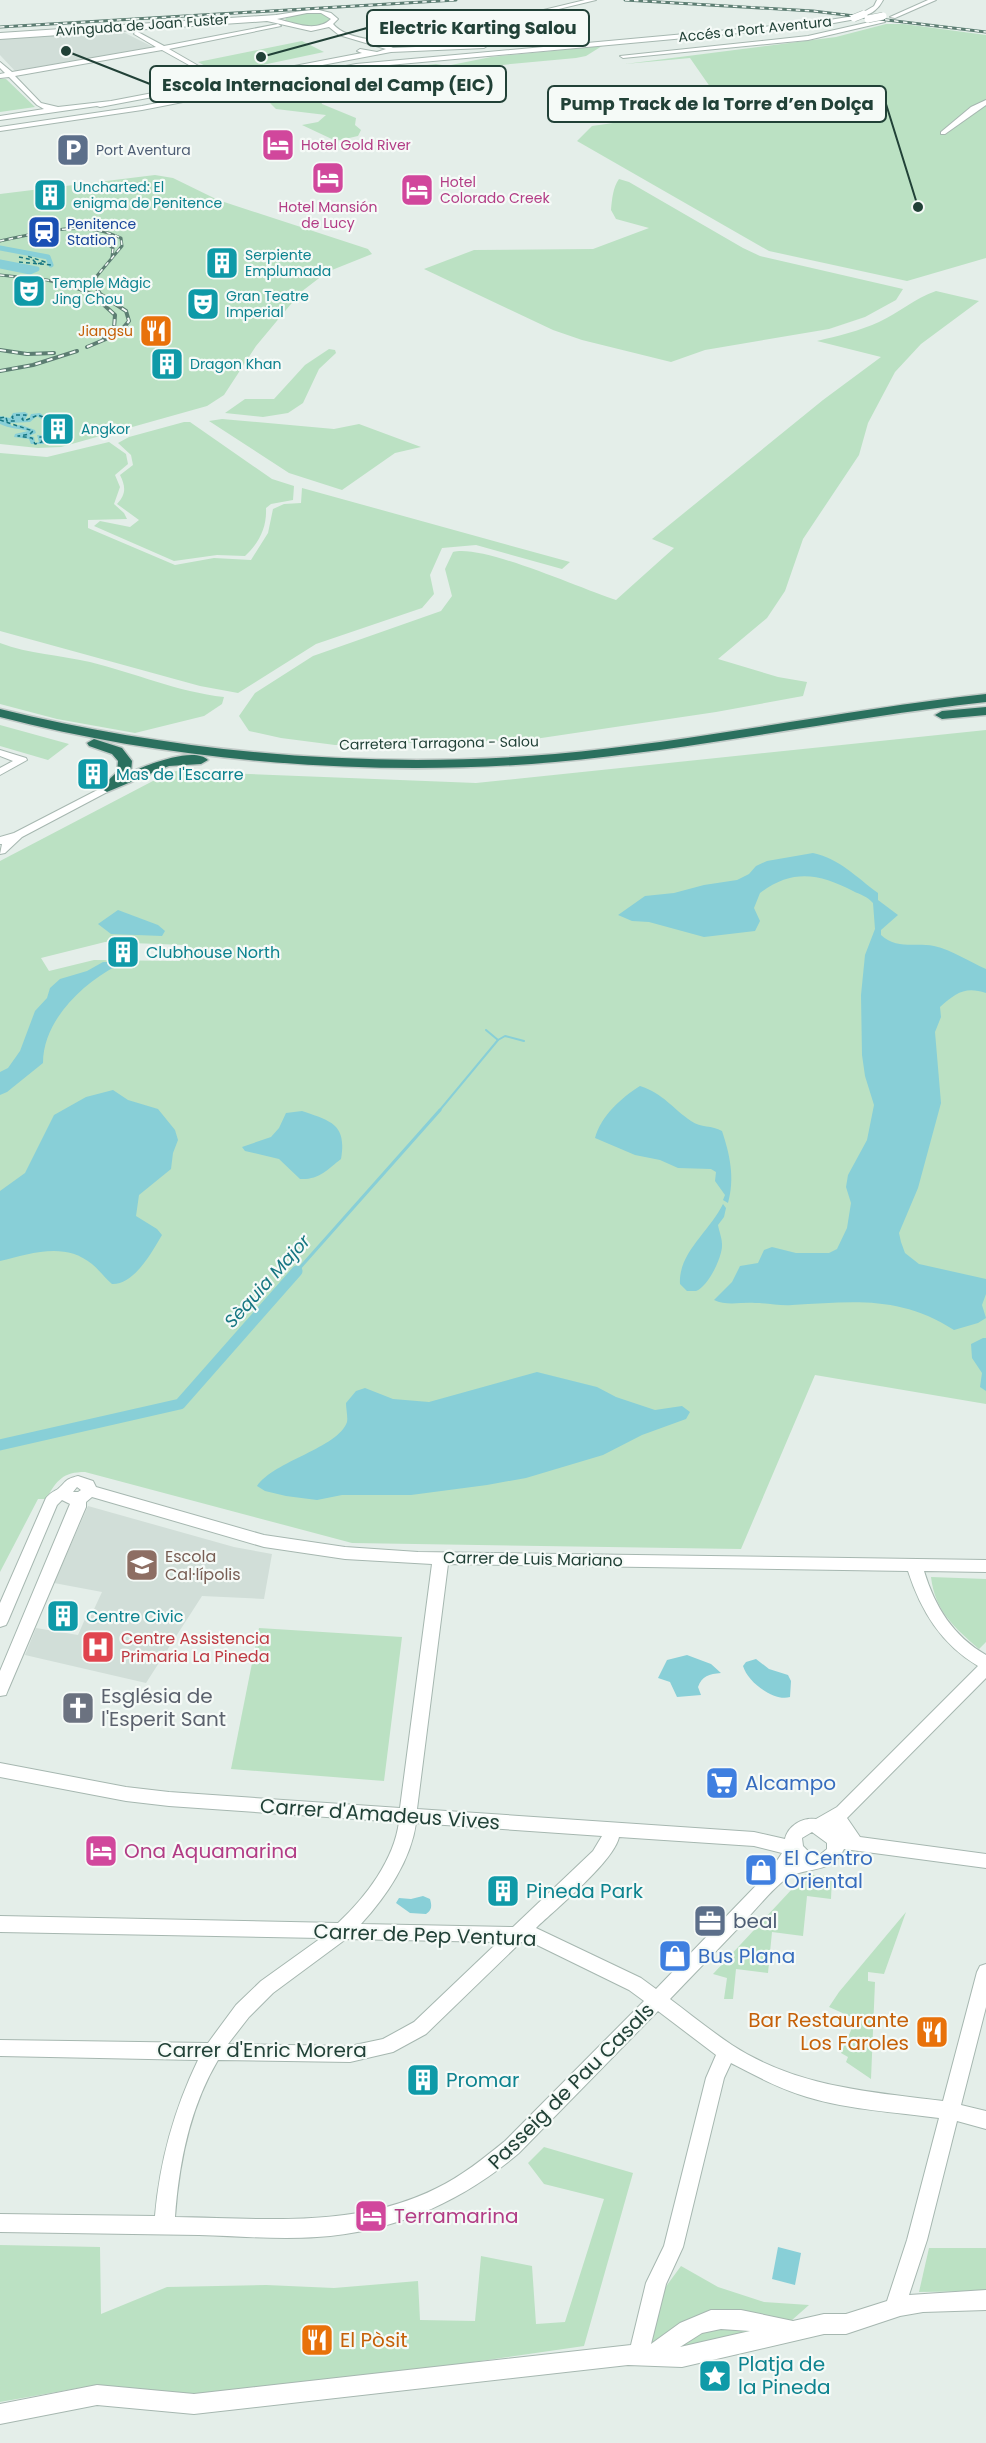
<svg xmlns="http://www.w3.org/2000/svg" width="986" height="2443" viewBox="0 0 986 2443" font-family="Poppins,sans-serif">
<rect width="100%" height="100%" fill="#e4eee9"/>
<g fill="#d1ded8">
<polygon points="121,31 153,47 15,71 0,55 0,39"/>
<polygon points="88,1506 234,1547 272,1554 264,1599 202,1596 146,1683 25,1655 36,1628 78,1635 85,1619 89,1620 102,1592 54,1583"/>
</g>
<g fill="#bbe1c3" fill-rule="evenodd">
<path d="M 299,12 L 320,13 L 332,19 C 317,30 302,26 285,22 L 286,16 Z"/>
<polygon points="886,24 904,24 986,35 986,258 907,281 769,251 577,141 592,126 627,121 646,113 722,104 690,58 625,64 836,37"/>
<polygon points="302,41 324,52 220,74 198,62"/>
<polygon points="602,46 586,56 576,58 458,69 454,68 451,65 491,57"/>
<polygon points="436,64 442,65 445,68 377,76 374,71"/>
<polygon points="0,79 6,79 35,107 0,112"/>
<polygon points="311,94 319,96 322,104 356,118 355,125 361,130 358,136 336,141 302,125 318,122 326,115 276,109 270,103 253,100"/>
<polygon points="155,175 173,178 218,200 368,249 372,254 327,272 301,292 256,346 224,395 207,406 61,447 38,448 0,444 0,194"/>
<path d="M 619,179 L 629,182 L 743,248 L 760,256 L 903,289 L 896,300 L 865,317 L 829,329 L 705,350 L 671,362 L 582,340 L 553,330 L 424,269 L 474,250 L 593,249 L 649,228 L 616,219 L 611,210 C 612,199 613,187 619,179 Z"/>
<path d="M 936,291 L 979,301 L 921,344 L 895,372 L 868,423 L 859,455 L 803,539 L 785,591 L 767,618 L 718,659 L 778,677 L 807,682 L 803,696 L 716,712 L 528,740 L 335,745 L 281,738 L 249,731 L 239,716 L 255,693 L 313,656 L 441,611 L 452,596 L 445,569 L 453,552 C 483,544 581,589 616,600 L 674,548 L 652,539 L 823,400 L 881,357 L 817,341 C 838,336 859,331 879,322 C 899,313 915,298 936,291 Z"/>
<polygon points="329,349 335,350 336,353 319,369 303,403 288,413 263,417 225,413 245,399 274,399 305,365"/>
<polygon points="222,419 334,429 359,424 421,447 395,453 342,490 289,473 209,421"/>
<path d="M 184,422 L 190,422 L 272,479 L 294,486 L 293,500 L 271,504 L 266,508 C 267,528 259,543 245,556 L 217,555 L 174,561 L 94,526 L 100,521 L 130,527 L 139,520 L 117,504 C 126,494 126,487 120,475 L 133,465 L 131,455 L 118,443 L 129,437 Z"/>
<polygon points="109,442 126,454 128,464 115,475 120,487 114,504 124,513 127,519 88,520 88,528 175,565 214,558 251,560 268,533 273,509 284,504 301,503 302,488 570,562 562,569 476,545 442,548 430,575 434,594 422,608 316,644 238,693 200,686 0,631 0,453 47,457"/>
<path d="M 0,643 C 29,654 60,655 90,662 C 135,673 178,692 224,697 L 222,704 L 204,716 L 135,733 L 57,719 L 0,704 Z"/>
<polygon points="0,725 69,744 48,760 0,746"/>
<path d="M 986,730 L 986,1404 L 815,1375 L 741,1549 L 352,1543 L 85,1472 C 63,1472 57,1480 46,1499 L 38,1499 L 0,1572 L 0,861 L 172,771 L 476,783 ZM 105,942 L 184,945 L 184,946 L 180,961 L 94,960 L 49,971 L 41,958 Z"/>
<path d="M 931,1577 L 986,1579 L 986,1642 L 979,1649 C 954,1627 935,1611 931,1577 Z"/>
<polygon points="259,1628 402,1637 384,1781 231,1769"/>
<polygon points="806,1874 832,1877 831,1899 807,1896 803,1936 772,1932 768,1973 736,1969 733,1999 724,1999 727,1978 713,1974"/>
<polygon points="906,1912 884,1974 868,1972 868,1981 875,1982 871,2079 846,2062 848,2057 841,2053 856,2019 829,2007 839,1992"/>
<polygon points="544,2147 633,2173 584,2346 253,2394 184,2394 96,2385 0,2402 0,2245 100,2247 101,2314 167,2287 266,2285 334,2288 418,2281 420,2320 475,2321 481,2256 532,2266 536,2324 565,2322 604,2199 544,2184 528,2163"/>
<polygon points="929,2248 986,2248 986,2291 919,2292"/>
<polygon points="681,2266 718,2287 764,2302 809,2305 783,2328 698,2350 646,2346 659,2296"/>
</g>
<g fill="#88cfd7">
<path d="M 25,412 L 28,414 L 25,420 L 29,419 L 31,414 L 40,413 L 46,418 L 55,418 L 59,421 L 44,421 L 37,416 L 30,422 L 9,423 L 12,426 L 21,425 L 35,430 L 36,433 L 29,436 L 34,437 L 35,443 L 39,442 L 37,435 L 53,436 L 56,436 L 55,433 L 62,432 L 63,437 L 57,440 L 44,437 L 44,444 L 31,444 L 29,439 L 14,437 L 15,434 L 28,431 C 17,428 10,429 0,424 L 0,416 L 10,418 L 13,413 Z"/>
<path d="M 813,853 C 840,859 856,877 878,893 L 878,900 L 898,915 L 881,930 L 881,935 C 897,950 915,942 934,946 C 952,950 970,962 986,969 L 986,993 C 965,986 956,993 940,1007 L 941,1017 L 935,1032 L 941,1103 L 918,1188 L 899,1233 L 901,1242 L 905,1253 L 919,1264 L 986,1279 L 986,1294 L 982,1305 L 986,1318 L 978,1323 L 954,1330 C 899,1295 853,1302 792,1305 C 780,1306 767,1303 755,1303 C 741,1302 726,1306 714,1300 L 732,1282 L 740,1266 L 758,1263 L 764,1250 L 772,1247 L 796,1253 L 829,1253 L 837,1249 L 847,1228 L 851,1203 L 846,1187 L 848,1175 L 867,1140 L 874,1105 L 865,1076 L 862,1055 L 861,995 L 865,955 L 875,929 L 873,903 C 867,896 861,895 853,891 C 820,874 793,868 760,893 L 754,908 L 760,921 L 755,931 L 704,937 L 649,922 L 632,921 L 618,915 L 645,896 L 674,893 L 704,885 L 737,880 L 749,874 L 756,866 L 767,861 Z"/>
<polygon points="118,910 158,925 165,931 162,936 111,934 98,924"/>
<path d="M 103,962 L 115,962 L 116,966 C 81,985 43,1021 43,1063 L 7,1092 L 0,1095 L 0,1072 L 8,1068 L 20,1051 L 35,1011 L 47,998 L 50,988 L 60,979 L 87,971 Z"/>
<path d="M 640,1086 C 664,1094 672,1108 691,1121 C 701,1128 712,1125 722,1131 C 730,1155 735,1178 728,1203 L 723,1200 L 725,1195 L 715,1181 L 716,1172 L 711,1169 L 678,1168 L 660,1160 L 635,1155 L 595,1138 C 601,1116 621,1098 640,1086 Z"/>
<path d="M 113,1090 L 128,1100 L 158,1109 L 175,1130 L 178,1140 L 173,1153 L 171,1169 L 139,1195 L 136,1216 L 157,1229 L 162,1235 C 152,1252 134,1285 112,1284 C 105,1278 99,1270 92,1264 C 64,1241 30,1254 0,1261 L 0,1191 L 25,1173 L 54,1115 L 86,1097 Z"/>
<path d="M 302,1111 C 331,1121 347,1124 341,1159 C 327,1170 319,1180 300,1179 L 279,1159 L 245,1151 L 242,1147 L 271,1137 L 279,1128 L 286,1113 Z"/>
<path d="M 723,1204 L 726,1208 L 724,1217 L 718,1225 C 719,1231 722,1238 722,1244 C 723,1256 708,1287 696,1291 C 694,1291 689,1291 687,1291 L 680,1284 C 678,1253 710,1231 723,1204 Z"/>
<polygon points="983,1338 986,1338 986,1391 980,1387 982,1373 972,1358 971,1344"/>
<path d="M 537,1372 L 597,1387 L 616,1397 L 655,1410 L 682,1406 L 690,1412 L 686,1419 L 642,1435 L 603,1455 L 526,1478 L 487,1485 L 411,1495 L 342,1495 L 317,1500 L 286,1496 L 265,1491 L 257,1486 C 274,1461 338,1448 347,1422 C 348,1417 346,1409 346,1403 L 356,1391 L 365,1388 L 393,1399 L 429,1402 Z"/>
<path d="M 687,1655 L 711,1664 L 721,1673 C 709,1674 702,1676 698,1687 L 701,1695 L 677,1697 L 670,1682 L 658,1678 L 667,1660 Z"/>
<path d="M 756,1659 L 769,1669 L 788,1675 L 791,1681 L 790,1697 C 775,1702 748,1683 743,1666 L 746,1662 Z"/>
<path d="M 423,1896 L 430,1899 C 432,1906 432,1910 426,1914 L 410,1913 L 396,1903 L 399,1898 L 411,1899 Z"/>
<polygon points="778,2247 801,2253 795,2285 772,2279"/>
</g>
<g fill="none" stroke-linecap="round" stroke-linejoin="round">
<g stroke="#88cfd7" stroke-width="2">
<polyline points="486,1030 498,1040"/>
<polyline points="439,1111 498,1040 505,1036 524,1041"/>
</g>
<polyline stroke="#88cfd7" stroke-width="3" points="297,1271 440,1110"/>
<g stroke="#88cfd7" stroke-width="5">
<polyline points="0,248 48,257 51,265"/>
<polyline points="0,262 37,269 30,272 0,266"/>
</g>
<polyline stroke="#88cfd7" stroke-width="11" points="0,1445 180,1404 297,1271"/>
<g stroke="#167682" stroke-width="1.5" stroke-dasharray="4 3" stroke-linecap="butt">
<polyline points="19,257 33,260 37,264 45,262 27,256"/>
<polyline points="19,262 51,265"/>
<polyline points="0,418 6,417 7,421 15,421 12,417 14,415 26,415 22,419 24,421 38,415 55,422"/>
<polyline points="0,420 33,431 30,434 18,436 32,438 35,444 42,442 40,437 58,437 58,433"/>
</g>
<g stroke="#a6b7b0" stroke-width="2">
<g id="minor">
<polygon points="585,0 596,0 409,45 406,43"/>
<path d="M 877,0 L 883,0 C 879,8 871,16 862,15 L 862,13 L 874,6 Z"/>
<polygon points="928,0 936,0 895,18 890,17"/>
<path d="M 315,9 L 331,13 L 338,19 L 333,24 C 348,41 374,36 393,48 L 484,44 L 487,46 L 484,48 L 391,52 L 100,107 L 97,106 L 0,120 L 0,116 L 44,109 L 37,105 L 9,77 L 0,78 L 0,74 L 5,73 L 0,68 L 0,62 L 12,72 L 156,47 L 134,34 L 136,31 L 164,46 L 278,24 L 281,26 L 169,49 L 216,76 L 214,79 L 162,50 L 15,76 L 41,103 L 58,107 L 111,101 L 362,53 L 357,51 L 360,49 L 377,52 L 386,49 L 339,35 L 329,27 L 311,31 L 267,21 L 0,39 L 0,33 L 276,15 ZM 307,13 L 321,13 L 331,19 C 316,33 295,23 277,19 Z"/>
<polygon points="854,16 856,19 817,26 356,68 142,110 0,131 0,127 142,106 356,64 817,22"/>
<polygon points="883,19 885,22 808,40 623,58 620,56 808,36"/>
<path d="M 327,76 L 344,80 L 348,85 C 335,97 311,99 298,86 L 307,79 ZM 327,80 L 341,85 C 330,92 317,93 305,86 L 311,82 Z"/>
<polygon points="986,100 986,105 945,134 941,134 941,132 971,107"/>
<polygon points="0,750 26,758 27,760 0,775 0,768 13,761 0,756"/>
<polygon points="107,785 111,786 111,790 22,837 5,853 0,854 2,844 0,844 0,837 14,833"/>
<path d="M 78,1476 L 93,1481 L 96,1487 L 264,1535 L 345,1547 L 418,1552 L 986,1560 L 986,1572 L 924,1571 C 935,1607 953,1636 986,1655 L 986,1678 L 847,1818 L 860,1837 L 986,1854 L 986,1868 L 844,1849 C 831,1877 802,1864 782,1882 C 768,1894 756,1909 744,1922 C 719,1948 694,1974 670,1999 C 690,2014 711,2031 732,2045 C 796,2087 870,2092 943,2101 L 977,1972 L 980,1966 L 986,1964 L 986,2007 L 961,2105 L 986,2111 L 986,2129 L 957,2121 L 927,2240 L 909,2295 L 986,2290 L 986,2310 L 923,2312 L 900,2316 L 846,2334 L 824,2334 L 682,2367 L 628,2365 L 194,2414 L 97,2405 L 0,2424 L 0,2404 L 97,2385 L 194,2394 L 631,2345 L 646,2283 L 664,2246 L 706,2078 L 716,2055 L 658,2011 L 519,2153 C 461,2202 394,2232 317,2237 C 278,2240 238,2236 199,2235 C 133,2234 67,2233 0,2232 L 0,2214 L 155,2216 C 160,2160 174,2110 198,2060 L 0,2056 L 0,2040 L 208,2043 L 236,2005 L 261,1981 L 321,1938 L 0,1932 L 0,1916 L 338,1923 C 366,1897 394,1860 399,1822 L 169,1806 L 126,1801 L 0,1777 L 0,1763 L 126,1787 L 169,1792 L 400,1808 L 432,1564 L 345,1559 L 264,1547 L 92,1497 L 86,1502 L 86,1507 L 8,1690 L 6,1695 L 0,1696 L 0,1671 L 70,1504 L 62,1500 L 57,1505 L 8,1621 L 6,1625 L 0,1627 L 0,1603 L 46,1498 C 50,1493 53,1492 58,1489 C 66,1482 65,1479 78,1476 ZM 77,1487 L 81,1490 L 78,1492 L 73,1492 ZM 448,1564 L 908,1571 C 921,1611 941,1644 978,1666 L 837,1807 L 816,1819 C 802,1817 788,1826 785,1839 L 754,1832 L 417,1809 ZM 416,1823 L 602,1836 L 593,1851 L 513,1927 L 361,1924 C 386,1897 411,1860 416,1823 ZM 812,1832 L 827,1843 L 827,1849 L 821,1854 L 811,1854 L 803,1846 L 802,1838 ZM 619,1837 L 754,1846 L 782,1853 L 771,1870 L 656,1989 L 641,1978 L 536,1928 C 556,1909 614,1861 619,1837 ZM 346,1939 L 498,1942 L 414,2022 L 383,2039 L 350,2046 L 228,2044 L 249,2017 L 273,1993 ZM 521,1942 L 533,1943 L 629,1990 L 644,2001 L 505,2141 C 484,2158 462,2176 437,2188 C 356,2229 262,2218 175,2217 C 179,2162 190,2107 218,2060 L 350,2062 L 393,2052 L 426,2034 ZM 731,2063 C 756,2076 780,2089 807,2097 C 850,2110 895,2112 939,2118 L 907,2240 L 887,2301 L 846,2314 L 824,2314 L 793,2321 L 741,2310 L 711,2310 L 680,2323 L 651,2344 L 666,2284 L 683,2247 L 724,2078 ZM 721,2329 L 750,2331 L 680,2347 L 702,2333 Z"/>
</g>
</g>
<g stroke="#c1cac7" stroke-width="3">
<g id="highway">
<path d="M 986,694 L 986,702 C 842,718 700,749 555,762 C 378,778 173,762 0,717 L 0,709 C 179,753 371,770 555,754 C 700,741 842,710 986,694 Z"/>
<polygon points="986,707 986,715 942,719 935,715 942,711"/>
<path d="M 94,739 L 122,748 L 132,761 L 131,772 C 147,765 194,746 208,760 L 201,764 L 169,766 L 107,792 L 100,788 L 117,772 L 118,761 L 112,754 L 89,746 L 87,743 Z"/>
</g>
</g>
<use href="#minor" fill="#fff" fill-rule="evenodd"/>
<use href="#highway" fill="#2b705e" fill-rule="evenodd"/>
<g stroke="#5c7d72" stroke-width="3">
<g id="rail-far1">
<polyline points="625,0 813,11 986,32"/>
<polyline points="0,27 456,0"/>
<polyline points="71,237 99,240 113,248 112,257"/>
<path d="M 0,241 C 39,233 83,219 121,238 L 122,246 L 96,277 L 96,287"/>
<polyline points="0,275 47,280 74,287"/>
</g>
</g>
<g stroke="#5c7d72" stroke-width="4">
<g id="rail">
<polyline points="69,285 92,294 115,315 114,328 103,337"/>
<polyline points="87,347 118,334 129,321 126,311 100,294 95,285"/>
<polyline points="0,350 27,354 54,353"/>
<polyline points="0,371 33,365 77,351"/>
</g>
</g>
<use href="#rail-far1" stroke="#f5faf7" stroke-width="1.5" stroke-dasharray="4.5" stroke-linecap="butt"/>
<use href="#rail" stroke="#f5faf7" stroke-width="2" stroke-dasharray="6" stroke-linecap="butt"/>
<g stroke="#a6b7b0" stroke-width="8" stroke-linecap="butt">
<g id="minor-bridge">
<polyline points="854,18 864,14"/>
<polyline points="868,19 883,16"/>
</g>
</g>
<use href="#minor-bridge" stroke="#fff" stroke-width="7"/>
</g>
<defs>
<g id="hotel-square" transform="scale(1.725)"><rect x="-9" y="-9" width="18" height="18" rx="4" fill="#d1479c" stroke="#f5faf7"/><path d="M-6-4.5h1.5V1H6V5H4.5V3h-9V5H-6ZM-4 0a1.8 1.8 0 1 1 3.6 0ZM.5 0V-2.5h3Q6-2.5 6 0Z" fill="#fff"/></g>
<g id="parking-square" transform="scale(1.725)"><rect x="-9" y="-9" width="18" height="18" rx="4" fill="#5c6f8a" stroke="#f5faf7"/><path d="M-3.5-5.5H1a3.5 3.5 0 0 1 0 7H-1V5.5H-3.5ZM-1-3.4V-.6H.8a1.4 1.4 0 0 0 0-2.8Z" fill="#fff"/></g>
<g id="building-square" transform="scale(1.725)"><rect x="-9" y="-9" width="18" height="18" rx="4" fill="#0f9aa8" stroke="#f5faf7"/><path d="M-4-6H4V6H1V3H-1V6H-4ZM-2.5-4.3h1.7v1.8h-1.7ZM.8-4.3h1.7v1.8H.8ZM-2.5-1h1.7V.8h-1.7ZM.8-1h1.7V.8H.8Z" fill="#fff"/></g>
<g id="station-square" transform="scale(1.725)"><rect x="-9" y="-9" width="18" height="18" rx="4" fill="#1a4fb4" stroke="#f5faf7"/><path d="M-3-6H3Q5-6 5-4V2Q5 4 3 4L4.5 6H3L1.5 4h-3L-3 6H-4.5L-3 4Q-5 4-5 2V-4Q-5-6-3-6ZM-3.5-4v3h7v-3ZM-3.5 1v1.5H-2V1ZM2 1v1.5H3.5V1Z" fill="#fff"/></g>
<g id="theatre-square" transform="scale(1.725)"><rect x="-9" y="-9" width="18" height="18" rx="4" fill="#0f9aa8" stroke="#f5faf7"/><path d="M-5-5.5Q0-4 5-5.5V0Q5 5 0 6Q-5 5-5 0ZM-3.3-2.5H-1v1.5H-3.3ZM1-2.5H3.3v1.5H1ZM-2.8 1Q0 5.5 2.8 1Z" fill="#fff"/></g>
<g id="restaurant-square" transform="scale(1.725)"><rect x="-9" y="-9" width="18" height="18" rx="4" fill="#e8710a" stroke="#f5faf7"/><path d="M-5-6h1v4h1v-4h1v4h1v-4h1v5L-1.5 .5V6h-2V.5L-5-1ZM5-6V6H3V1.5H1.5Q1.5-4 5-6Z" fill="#fff"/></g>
<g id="school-square" transform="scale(1.725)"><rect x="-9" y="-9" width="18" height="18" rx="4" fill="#8d6e63" stroke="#f5faf7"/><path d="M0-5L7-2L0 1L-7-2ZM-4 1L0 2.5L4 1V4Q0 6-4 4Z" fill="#fff"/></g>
<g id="hospital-square" transform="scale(1.725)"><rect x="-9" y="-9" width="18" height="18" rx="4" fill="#e0444e" stroke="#f5faf7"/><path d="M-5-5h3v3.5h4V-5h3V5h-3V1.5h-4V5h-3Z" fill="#fff"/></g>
<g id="church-square" transform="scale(1.725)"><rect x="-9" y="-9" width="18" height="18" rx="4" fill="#6b7280" stroke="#f5faf7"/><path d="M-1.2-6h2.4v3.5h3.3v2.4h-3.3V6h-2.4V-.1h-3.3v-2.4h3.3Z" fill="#fff"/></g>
<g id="supermarket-square" transform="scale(1.725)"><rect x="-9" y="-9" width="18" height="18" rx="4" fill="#3f7fe0" stroke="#f5faf7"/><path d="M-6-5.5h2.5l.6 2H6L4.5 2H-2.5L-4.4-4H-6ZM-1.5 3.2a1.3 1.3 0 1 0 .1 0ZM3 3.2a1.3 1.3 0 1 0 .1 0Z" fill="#fff"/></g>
<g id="shop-square" transform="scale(1.725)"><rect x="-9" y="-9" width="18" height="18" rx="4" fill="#3f7fe0" stroke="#f5faf7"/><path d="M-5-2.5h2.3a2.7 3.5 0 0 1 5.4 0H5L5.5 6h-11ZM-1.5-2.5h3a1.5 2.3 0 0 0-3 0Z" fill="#fff"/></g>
<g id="office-square" transform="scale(1.725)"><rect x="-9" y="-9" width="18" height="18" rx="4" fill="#5c6f8a" stroke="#f5faf7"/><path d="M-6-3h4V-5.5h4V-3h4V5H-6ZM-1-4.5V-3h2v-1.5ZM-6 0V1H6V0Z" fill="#fff"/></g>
<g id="sight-square" transform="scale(1.725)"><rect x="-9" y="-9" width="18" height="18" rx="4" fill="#0f9aa8" stroke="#f5faf7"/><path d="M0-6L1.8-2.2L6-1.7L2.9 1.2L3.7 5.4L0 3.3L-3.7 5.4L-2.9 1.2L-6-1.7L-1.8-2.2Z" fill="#fff"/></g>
</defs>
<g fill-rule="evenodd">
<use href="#hotel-square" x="278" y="145"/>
<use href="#parking-square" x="73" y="150"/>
<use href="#hotel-square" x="328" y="178"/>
<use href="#hotel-square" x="417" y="190"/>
<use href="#building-square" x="50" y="195"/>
<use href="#station-square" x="44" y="232"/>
<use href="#building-square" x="222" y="263"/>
<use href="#theatre-square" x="29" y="291"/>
<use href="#theatre-square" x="203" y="304"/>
<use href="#restaurant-square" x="156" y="331"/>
<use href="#building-square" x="167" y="364"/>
<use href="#building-square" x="58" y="429"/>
<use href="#building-square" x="93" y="774"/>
<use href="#building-square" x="123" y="952"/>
<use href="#school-square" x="142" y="1565"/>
<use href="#building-square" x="63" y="1616"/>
<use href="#hospital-square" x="98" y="1647"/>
<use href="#church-square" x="78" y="1708"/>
<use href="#supermarket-square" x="722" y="1783"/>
<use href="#hotel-square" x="101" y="1851"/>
<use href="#shop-square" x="761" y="1870"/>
<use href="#building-square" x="503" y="1891"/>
<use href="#office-square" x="710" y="1921"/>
<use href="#shop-square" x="675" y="1956"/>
<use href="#restaurant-square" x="932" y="2032"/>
<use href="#building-square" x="423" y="2080"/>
<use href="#hotel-square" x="371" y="2216"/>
<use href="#restaurant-square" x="317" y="2340"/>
<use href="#sight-square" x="715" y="2376"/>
</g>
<g text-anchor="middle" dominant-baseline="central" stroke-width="4.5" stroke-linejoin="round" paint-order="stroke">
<g font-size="14" fill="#214137" stroke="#f5faf7">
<text transform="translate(142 25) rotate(-4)">Avinguda de Joan Fuster</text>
<text transform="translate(755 29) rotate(-6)">Accés a Port Aventura</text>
<text transform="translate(439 743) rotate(-1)">Carretera Tarragona - Salou</text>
</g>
<g font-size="14" fill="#b23c85" stroke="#f5faf7" text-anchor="start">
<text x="301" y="145">Hotel Gold River</text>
<text x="440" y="182">Hotel<tspan x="440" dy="16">Colorado Creek</tspan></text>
<text x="328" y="207" text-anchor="middle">Hotel Mansión<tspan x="328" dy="16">de Lucy</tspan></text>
</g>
<g font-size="14" fill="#4e5e75" stroke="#f5faf7" text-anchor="start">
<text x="96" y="150">Port Aventura</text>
</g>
<g font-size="14" fill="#0d838f" stroke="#f5faf7" text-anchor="start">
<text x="73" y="187">Uncharted: El<tspan x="73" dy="16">enigma de Penitence</tspan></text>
<text x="245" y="255">Serpiente<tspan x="245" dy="16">Emplumada</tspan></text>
<text x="52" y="283">Temple Màgic<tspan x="52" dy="16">Jing Chou</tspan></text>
<text x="226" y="296">Gran Teatre<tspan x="226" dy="16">Imperial</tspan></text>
<text x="190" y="364">Dragon Khan</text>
<text x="81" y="429">Angkor</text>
</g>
<g font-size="14" fill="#164399" stroke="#f5faf7" text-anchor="start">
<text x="67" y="224">Penitence<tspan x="67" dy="16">Station</tspan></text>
</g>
<g font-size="14" fill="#c56008" stroke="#f5faf7" text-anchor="end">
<text x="133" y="331">Jiangsu</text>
</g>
<g font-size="16" fill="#0d838f" stroke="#f5faf7" text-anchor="start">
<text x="116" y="774">Mas de l'Escarre</text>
<text x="146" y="952">Clubhouse North</text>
<text x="86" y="1616">Centre Civic</text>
</g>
<g font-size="16" fill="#785e54" stroke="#f5faf7" text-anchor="start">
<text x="165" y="1556">Escola<tspan x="165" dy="18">Cal·lípolis</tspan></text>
</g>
<g font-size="16" fill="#214137" stroke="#f5faf7">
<text transform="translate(533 1559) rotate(1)">Carrer de Luis Mariano</text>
</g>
<g font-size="16" fill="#be3a42" stroke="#f5faf7" text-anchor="start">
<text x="121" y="1638">Centre Assistencia<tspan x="121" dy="18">Primaria La Pineda</tspan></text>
</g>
<g font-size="18" font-style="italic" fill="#167682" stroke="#f5faf7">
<text transform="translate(267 1281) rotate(-48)">Sèquia Major</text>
</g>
<g font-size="20" fill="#5b616d" stroke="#f5faf7" text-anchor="start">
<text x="101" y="1696">Església de<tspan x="101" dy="23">l'Esperit Sant</tspan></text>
</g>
<g font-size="20" fill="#366cbe" stroke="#f5faf7" text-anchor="start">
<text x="745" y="1783">Alcampo</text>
<text x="784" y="1858">El Centro<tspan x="784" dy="23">Oriental</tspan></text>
<text x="698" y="1956">Bus Plana</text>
</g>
<g font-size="20" fill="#214137" stroke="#f5faf7">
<text transform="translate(380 1814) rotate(4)">Carrer d'Amadeus Vives</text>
<text transform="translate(425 1935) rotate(2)">Carrer de Pep Ventura</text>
<text x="262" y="2050">Carrer d'Enric Morera</text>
<text transform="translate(571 2086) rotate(-45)">Passeig de Pau Casals</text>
</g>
<g font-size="20" fill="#b23c85" stroke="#f5faf7" text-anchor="start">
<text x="124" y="1851">Ona Aquamarina</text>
<text x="394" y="2216">Terramarina</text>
</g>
<g font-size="20" fill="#0d838f" stroke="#f5faf7" text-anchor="start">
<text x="526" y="1891">Pineda Park</text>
<text x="446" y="2080">Promar</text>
<text x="738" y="2364">Platja de<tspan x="738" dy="23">la Pineda</tspan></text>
</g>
<g font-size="20" fill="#4e5e75" stroke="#f5faf7" text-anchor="start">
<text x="733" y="1921">beal</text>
</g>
<g font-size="20" fill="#c56008" stroke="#f5faf7" text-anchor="end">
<text x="909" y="2020">Bar Restaurante<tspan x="909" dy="23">Los Faroles</tspan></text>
<text x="340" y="2340" text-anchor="start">El Pòsit</text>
</g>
</g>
<path fill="none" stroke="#214137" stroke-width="2" d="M261 57L367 28M66 51L150 84M918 207L886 104"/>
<g fill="#214137" stroke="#f5faf7" stroke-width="2">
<circle cx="261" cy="57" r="6"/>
<circle cx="66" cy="51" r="6"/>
<circle cx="918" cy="207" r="6"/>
</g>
<g fill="#f5faf7" stroke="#214137" stroke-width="2">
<rect x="367" y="10" width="222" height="36" rx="6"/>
<rect x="150" y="66" width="356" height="36" rx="6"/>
<rect x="548" y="86" width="338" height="36" rx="6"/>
</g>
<g font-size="18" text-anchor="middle" font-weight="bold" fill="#214137">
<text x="478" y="34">Electric Karting Salou</text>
<text x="328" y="91">Escola Internacional del Camp (EIC)</text>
<text x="717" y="110">Pump Track de la Torre d’en Dolça</text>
</g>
</svg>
